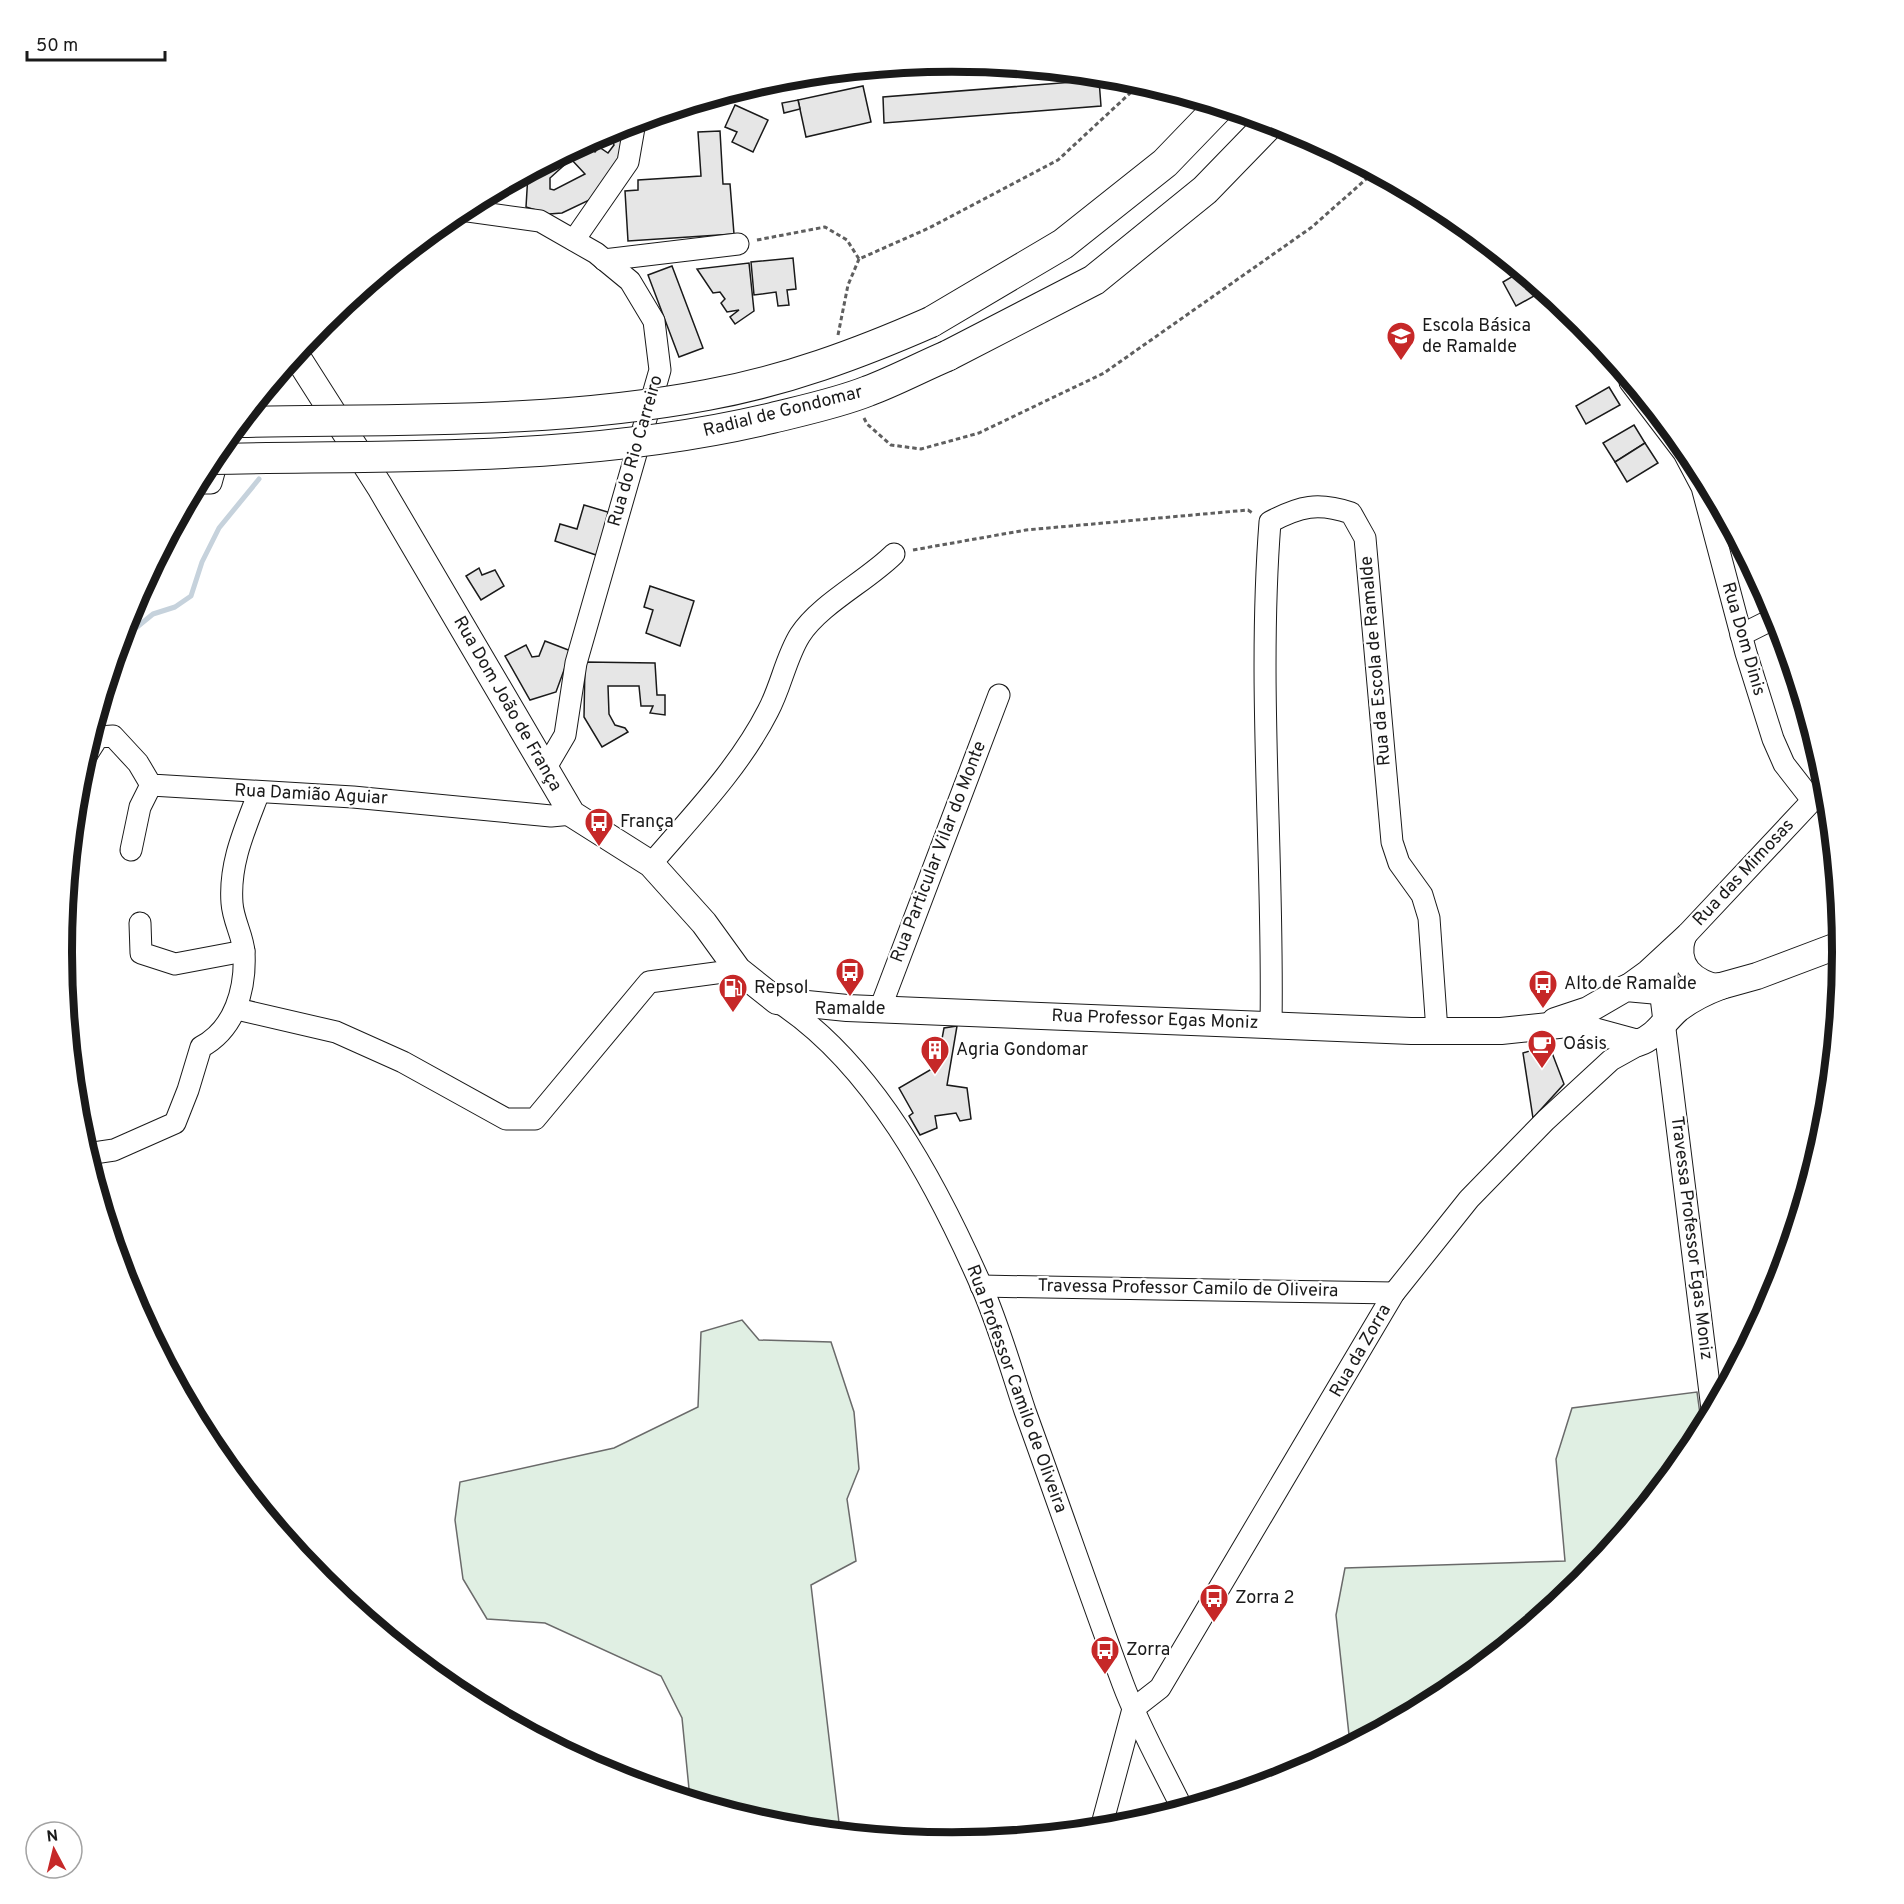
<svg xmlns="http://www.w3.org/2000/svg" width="1904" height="1904" viewBox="0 0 1904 1904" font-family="Overpass,sans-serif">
<rect width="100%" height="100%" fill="#fff"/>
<g fill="#e0efe3" stroke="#6a6a6a" stroke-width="1.5">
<polygon points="742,1320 759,1340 831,1342 854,1412 859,1469 847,1499 856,1561 811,1585 840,1831 778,1825 690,1799 682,1718 661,1676 545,1623 487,1619 463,1579 455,1520 460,1482 614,1448 698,1407 701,1332"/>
<polygon points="1697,1392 1702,1429 1692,1447 1581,1582 1446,1693 1350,1744 1336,1615 1345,1568 1565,1561 1556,1459 1572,1408"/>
</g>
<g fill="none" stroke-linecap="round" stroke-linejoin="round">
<polyline stroke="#c6d2dc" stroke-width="5" points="120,641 153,614 175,607 191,596 202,562 219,528 259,479"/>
</g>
<g fill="#e6e6e6" stroke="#1a1a1a" stroke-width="1.5" fill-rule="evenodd">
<polygon points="1099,80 1101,106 884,123 883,97"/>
<polygon points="863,86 871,122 806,137 798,100"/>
<polygon points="798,100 800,109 784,113 782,103"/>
<polygon points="735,105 768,120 753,152 732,142 737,132 725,127"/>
<polygon points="720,131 723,184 730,184 734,234 628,241 625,191 638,190 638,180 701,176 698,132"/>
<path d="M 618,134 L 628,134 L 627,153 L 602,194 L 562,213 L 549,214 L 526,207 L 528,174 L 584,144 L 595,152 L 599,147 L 608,153 L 614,145 L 612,139 ZM 571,159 L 585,174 L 554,190 L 550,189 L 550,178 Z"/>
<polygon points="793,258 796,289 787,290 789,305 778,306 776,292 754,295 751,262"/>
<polygon points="749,263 754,311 735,324 730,317 739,310 727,312 721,303 725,299 720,292 713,293 697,269"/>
<polygon points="672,266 703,348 679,357 648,275"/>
<polygon points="1520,272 1543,291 1516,306 1503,282"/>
<polygon points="1609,387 1620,405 1586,424 1576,406"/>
<polygon points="1634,425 1645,443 1615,462 1603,443"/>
<polygon points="1645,443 1658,463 1627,482 1615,462"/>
<polygon points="584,505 611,513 596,555 555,541 560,524 577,529"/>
<polygon points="479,568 482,575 495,570 504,586 481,600 466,576"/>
<polygon points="650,586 694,601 680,646 646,633 653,610 644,607"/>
<polygon points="545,641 571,651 556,692 530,700 505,656 526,645 532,657 539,656"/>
<polygon points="585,662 655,663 657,695 665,695 665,715 650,713 653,706 641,706 639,686 608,686 609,714 615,725 625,728 628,732 602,747 584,717"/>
<polygon points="957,1026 947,1085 967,1088 971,1119 960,1121 956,1113 935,1116 937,1128 920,1135 909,1116 913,1113 899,1088 937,1066 944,1028"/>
<polygon points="1549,1045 1564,1084 1533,1118 1523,1053"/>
</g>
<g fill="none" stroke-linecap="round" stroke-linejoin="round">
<g stroke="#1a1a1a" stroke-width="23">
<g id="minor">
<polyline points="461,210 540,221 596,253 630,281 654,321 660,370 576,663 565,735 545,769"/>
<polyline points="574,240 628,162 635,122"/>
<polyline points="604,260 738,244"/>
<polyline points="1630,382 1684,453 1702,487 1746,653 1773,739 1784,764 1812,800"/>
<polyline points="198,483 211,483 221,447"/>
<polyline points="1741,635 1777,617"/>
<polyline points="84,759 98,737 113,736 138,763 151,785 353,797 551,816 572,814"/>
<polyline points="131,850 140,807 151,785"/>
<path d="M 651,864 C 692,816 739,768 768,711 C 781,687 786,657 800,635 C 820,604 867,581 894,554"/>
<polyline points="140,923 141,953 175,964 244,951"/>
<polyline points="1687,934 1669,965 1661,997 1712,1409"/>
<path d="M 1685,937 C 1676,966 1695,980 1720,986"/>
<polyline points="1618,992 1647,971 1687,934 1826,786"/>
<path d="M 777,1001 C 873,1063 936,1183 981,1285 C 999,1326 1011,1369 1025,1411 C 1058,1502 1089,1593 1123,1684 C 1139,1727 1162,1767 1182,1808"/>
<polyline points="237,1009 336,1032 403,1062 506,1119 535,1119 649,982 738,970"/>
<polyline points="880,1009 999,695"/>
<path d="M 1271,1025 C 1274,858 1257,689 1270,522 C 1300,506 1318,502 1351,513 L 1365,538 L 1392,842 L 1399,863 L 1422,895 L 1429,918 L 1437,1031"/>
<path d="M 87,1154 L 114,1150 L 175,1123 L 188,1090 L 201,1047 C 235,1029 246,989 244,952 C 243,936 233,920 232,903 C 229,863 245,829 259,792"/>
<polyline points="981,1286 1394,1293"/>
<polyline points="1133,1709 1160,1688 1394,1293 1469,1199 1546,1120 1611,1060 1647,1040"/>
<polyline points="1101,1828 1133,1709"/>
</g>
</g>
<g stroke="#1a1a1a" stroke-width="28">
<g id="major">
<path d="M 296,355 L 380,487 L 572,814 L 651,864 L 704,923 L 738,970 L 777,1001 L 847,1008 L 1411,1031 L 1501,1031 L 1568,1024 L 1638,1043 C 1656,1037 1664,1021 1678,1009 C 1691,999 1705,992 1721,986"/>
<polyline points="1555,1021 1588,1010 1626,988 1670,992 1721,986 1757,976 1842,944"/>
</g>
</g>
<g stroke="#1a1a1a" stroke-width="32">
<g id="highway">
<polyline points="931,322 1063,244 1165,163 1219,107"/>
<polyline points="947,356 1094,280 1205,190 1270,123"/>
</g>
</g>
<g stroke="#5f5f5f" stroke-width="3" stroke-dasharray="4.5 3" stroke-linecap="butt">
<polyline points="757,240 825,227 847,240 859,259 929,228 1058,160 1141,83"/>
<polyline points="838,335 848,285 859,259"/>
<polyline points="864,418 867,424 891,445 921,449 979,433 1104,373 1312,227 1374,172"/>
<polyline points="913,550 1026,530 1248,510 1254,514"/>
</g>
<use href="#minor" stroke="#fff" stroke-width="21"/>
<use href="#major" stroke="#fff" stroke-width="26"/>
<use href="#highway" stroke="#fff" stroke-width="30"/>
<g stroke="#1a1a1a" stroke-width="32" stroke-linecap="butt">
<g id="highway-bridge">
<path d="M 241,422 C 396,419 554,424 707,395 C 785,381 858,354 931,322"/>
<path d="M 211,459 C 398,455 588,462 772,418 C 804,410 838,403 868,391 C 895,381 921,367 947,356"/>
</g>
</g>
<use href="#highway-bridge" stroke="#fff" stroke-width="30"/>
</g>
<defs>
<g id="school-pin" transform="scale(1.5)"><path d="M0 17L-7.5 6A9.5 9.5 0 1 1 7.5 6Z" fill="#c62828" stroke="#fff"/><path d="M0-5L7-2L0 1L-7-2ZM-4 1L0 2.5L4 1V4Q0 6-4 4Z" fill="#fff"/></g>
<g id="bus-pin" transform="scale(1.5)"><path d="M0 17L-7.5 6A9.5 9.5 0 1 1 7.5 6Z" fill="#c62828" stroke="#fff"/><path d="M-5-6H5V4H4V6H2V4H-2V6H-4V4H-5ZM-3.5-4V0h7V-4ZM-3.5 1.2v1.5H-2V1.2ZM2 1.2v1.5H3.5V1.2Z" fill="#fff"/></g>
<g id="fuel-pin" transform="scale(1.5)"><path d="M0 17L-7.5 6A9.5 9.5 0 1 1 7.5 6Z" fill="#c62828" stroke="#fff"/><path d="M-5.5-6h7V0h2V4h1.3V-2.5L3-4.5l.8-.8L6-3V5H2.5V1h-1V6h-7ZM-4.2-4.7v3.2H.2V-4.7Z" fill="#fff"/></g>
<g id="cafe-pin" transform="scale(1.5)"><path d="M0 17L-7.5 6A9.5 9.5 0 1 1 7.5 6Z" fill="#c62828" stroke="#fff"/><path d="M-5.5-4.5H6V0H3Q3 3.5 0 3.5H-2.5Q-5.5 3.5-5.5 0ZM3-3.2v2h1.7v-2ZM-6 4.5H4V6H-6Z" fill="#fff"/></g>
<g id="building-pin" transform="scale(1.5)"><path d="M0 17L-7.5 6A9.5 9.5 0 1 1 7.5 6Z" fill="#c62828" stroke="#fff"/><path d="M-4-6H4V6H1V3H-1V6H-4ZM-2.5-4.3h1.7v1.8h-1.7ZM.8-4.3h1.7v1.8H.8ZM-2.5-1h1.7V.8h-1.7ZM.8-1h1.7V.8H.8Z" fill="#fff"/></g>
</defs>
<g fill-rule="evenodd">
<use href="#school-pin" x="1401" y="336"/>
<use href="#bus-pin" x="599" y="822"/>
<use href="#bus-pin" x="850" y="972"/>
<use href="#bus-pin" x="1543" y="984"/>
<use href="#fuel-pin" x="733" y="988"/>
<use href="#cafe-pin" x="1542" y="1044"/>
<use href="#building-pin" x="935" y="1050"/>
<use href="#bus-pin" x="1214" y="1598"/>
<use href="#bus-pin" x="1105" y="1650"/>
</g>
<g text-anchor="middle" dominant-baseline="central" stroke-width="4.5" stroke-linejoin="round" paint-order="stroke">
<g font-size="18" fill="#1a1a1a" stroke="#fff" text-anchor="start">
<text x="1422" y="326">Escola Básica<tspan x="1422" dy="21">de Ramalde</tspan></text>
<text x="620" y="822">França</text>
<text x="1564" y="984">Alto de Ramalde</text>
<text x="754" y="988">Repsol</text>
<text x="850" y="1009" text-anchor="middle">Ramalde</text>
<text x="1563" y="1044">Oásis</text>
<text x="956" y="1050">Agria Gondomar</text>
<text x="1235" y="1598">Zorra 2</text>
<text x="1126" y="1650">Zorra</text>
</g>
<g font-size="18" fill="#1a1a1a" stroke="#fff">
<text transform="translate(783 412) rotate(-14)">Radial de Gondomar</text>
<text transform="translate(636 451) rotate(-74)">Rua do Rio Carreiro</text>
<text transform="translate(1743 639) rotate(74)">Rua Dom Dinis</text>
<text transform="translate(1376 661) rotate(-95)">Rua da Escola de Ramalde</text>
<text transform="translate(507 704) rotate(60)">Rua Dom João de França</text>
<text transform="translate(311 795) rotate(3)">Rua Damião Aguiar</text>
<text transform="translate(939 852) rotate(-69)">Rua Particular Vilar do Monte</text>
<text transform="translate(1744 873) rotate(-47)">Rua das Mimosas</text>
<text transform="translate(1155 1020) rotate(2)">Rua Professor Egas Moniz</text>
<text transform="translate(1691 1238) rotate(83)">Travessa Professor Egas Moniz</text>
<text transform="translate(1188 1289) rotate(1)">Travessa Professor Camilo de Oliveira</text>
<text transform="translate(1361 1351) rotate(-60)">Rua da Zorra</text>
<text transform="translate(1016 1389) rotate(70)">Rua Professor Camilo de Oliveira</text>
</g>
</g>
<path d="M0 0H1904V1904H0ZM72 952a880 880 0 1 1 1760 0a880 880 0 1 1-1760 0Z" fill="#fff" fill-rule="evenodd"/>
<path fill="none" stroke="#1a1a1a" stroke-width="8" d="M72 952a880 880 0 1 1 1760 0a880 880 0 1 1-1760 0Z"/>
<g transform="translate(54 1850) rotate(353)"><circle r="28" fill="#ffffff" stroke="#a3a3a3" stroke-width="1.5"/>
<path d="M0-4.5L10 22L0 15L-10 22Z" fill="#c62828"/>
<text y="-9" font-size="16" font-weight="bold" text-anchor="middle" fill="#1a1a1a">N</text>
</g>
<path d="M27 51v9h138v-9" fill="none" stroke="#1a1a1a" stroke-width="3"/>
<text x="36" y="51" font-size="18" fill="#1a1a1a" stroke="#ffffff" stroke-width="4.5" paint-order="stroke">50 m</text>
</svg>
